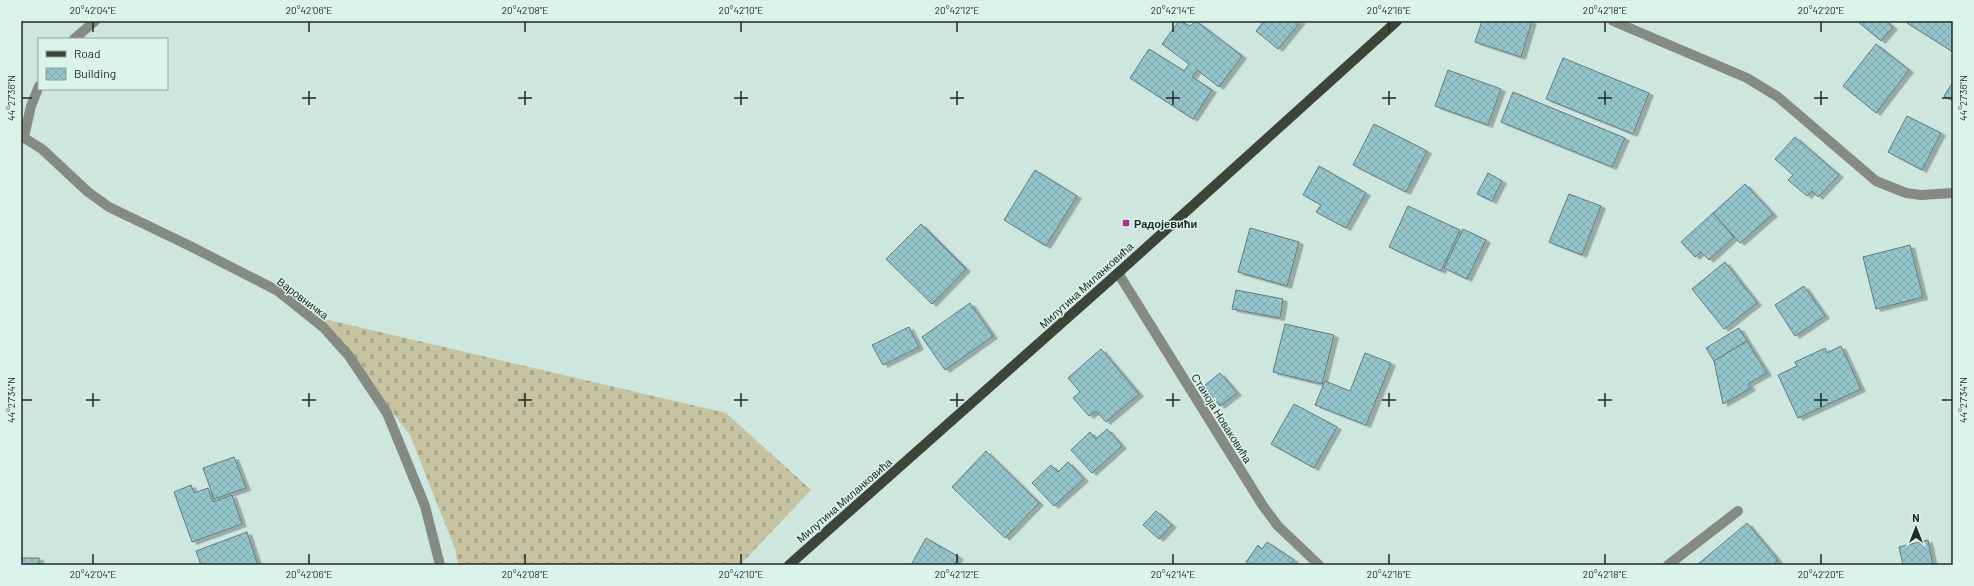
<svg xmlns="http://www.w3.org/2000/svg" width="1974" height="586" viewBox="0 0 1974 586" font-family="Barlow,sans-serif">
<defs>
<pattern id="cemetery-stones" width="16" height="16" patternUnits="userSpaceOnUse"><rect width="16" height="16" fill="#c5c3a2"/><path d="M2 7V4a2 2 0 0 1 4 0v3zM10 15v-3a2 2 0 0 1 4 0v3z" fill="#a9a88c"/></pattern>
<pattern id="building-cross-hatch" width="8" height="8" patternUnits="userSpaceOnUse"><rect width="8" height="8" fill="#94c5cb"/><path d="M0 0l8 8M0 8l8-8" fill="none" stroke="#7fa9ae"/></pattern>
<filter id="shadow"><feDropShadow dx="4.5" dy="2.5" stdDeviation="0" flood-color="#0004"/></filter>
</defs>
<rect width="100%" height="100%" fill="#cee7de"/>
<polygon fill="url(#cemetery-stones)" points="320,318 726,413 811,490 740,565 458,565 455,549 410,435"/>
<g fill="url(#building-cross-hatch)" stroke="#637b7e" filter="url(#shadow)">
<polygon points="1179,21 1190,26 1196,21 1242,56 1219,87 1197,70 1192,77 1212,90 1193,119 1130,78 1149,49 1184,71 1189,64 1162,44"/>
<polygon points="1264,21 1301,21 1278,49 1256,31"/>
<polygon points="1482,21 1532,21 1521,57 1475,42"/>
<polygon points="1857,21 1886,21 1893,27 1881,41"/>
<polygon points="1908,21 1953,21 1953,52 1907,23"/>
<polygon points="1876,44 1909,70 1876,113 1843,86"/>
<polygon points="1563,58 1649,93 1633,134 1546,99"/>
<polygon points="1448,70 1501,89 1488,125 1435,106"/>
<polygon points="1953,82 1953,101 1944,96"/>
<polygon points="1513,92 1625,138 1612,167 1501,122"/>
<polygon points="1907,116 1941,133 1922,170 1888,152"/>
<polygon points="1374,124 1427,151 1406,192 1353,165"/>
<polygon points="1795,137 1839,175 1818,197 1812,191 1807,196 1788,180 1793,175 1775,159"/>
<polygon points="1319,166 1366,193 1346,228 1316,212 1321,205 1303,195"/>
<polygon points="1035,170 1077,196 1046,246 1004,220"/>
<polygon points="1488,173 1502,181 1492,201 1477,194"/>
<polygon points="1745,184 1773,214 1740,243 1713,213"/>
<polygon points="1569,194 1601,206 1582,255 1549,242"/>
<polygon points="1408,206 1460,230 1441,271 1389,247"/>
<polygon points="1713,213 1734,237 1709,260 1701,252 1695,257 1681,242"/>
<polygon points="921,224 966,269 932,304 886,259"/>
<polygon points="1250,228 1299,242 1287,286 1238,272"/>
<polygon points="1463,229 1486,240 1467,279 1444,268"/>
<polygon points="1910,245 1923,297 1876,309 1863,257"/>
<polygon points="1725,262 1757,303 1724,329 1692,289"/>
<polygon points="1804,286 1825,316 1795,336 1775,305"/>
<polygon points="1236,290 1283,299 1280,318 1232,309"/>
<polygon points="970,303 993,336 945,370 922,337"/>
<polygon points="1285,324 1334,335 1322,384 1273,372"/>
<polygon points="909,327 919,347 883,365 872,345"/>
<polygon points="1739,328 1747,341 1714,361 1706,348"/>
<polygon points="1747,341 1767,373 1748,384 1751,388 1723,404 1714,361"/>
<polygon points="1841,346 1861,389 1798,418 1778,375 1797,366 1795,362 1825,348 1827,353"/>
<polygon points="1101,349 1139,394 1106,422 1096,411 1089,416 1073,398 1080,392 1068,378"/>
<polygon points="1365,353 1391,363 1366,425 1315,405 1325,381 1350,391"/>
<polygon points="1220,373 1237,393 1220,406 1204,386"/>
<polygon points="1294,404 1337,427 1314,468 1271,444"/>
<polygon points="1107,429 1122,446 1092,473 1071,450 1090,432 1096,439"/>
<polygon points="986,451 1039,503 1005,538 952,487"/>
<polygon points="234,457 246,488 214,499 203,468"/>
<polygon points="1068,462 1084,479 1054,506 1032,483 1051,465 1058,472"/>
<polygon points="191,485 194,493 208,488 213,502 232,495 242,524 192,542 174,492"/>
<polygon points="1156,511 1172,525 1159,539 1143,525"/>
<polygon points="1747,523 1778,560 1773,565 1697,565"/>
<polygon points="247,532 258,565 201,565 196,551"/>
<polygon points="926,538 959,557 954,565 911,565"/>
<polygon points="1928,540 1933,565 1903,565 1899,547"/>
<polygon points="1267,542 1294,560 1290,565 1251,565 1246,562 1258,545 1262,549"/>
<rect x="21" y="558" width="18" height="7"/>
</g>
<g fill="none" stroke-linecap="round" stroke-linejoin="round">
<g stroke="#858a83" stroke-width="10">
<polyline points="1613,21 1747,78 1778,97 1876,181 1906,193 1921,195 1953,193"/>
<polyline points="74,39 95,21"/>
<polyline points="21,136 42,149 88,192 109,207 190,246 278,291 323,327 349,356 387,413 425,506 440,565"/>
<polyline points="24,137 31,106 39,86"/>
<polyline points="1118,273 1263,506 1278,526 1319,565"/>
<polyline points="1668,565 1738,511"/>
</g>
<polyline stroke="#3c4538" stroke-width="10" points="789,565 1118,273 1397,21"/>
</g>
<path fill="none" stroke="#212a27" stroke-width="1.5" d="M 93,22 L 93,32M 309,22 L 309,32M 525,22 L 525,32M 741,22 L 741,32M 957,22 L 957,32M 1173,22 L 1173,32M 1389,22 L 1389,32M 1605,22 L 1605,32M 1821,22 L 1821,32M 309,91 L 309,105M 525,91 L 525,105M 741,91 L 741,105M 957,91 L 957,105M 1173,91 L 1173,105M 1389,91 L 1389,105M 1605,91 L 1605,105M 1821,91 L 1821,105M 22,98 L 32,98M 302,98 L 316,98M 518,98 L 532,98M 734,98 L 748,98M 950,98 L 964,98M 1166,98 L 1180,98M 1382,98 L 1396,98M 1598,98 L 1612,98M 1814,98 L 1828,98M 1942,98 L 1952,98M 93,393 L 93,407M 309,393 L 309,407M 525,393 L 525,407M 741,393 L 741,407M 957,393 L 957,407M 1173,393 L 1173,407M 1389,393 L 1389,407M 1605,393 L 1605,407M 1821,393 L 1821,407M 22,400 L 32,400M 86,400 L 100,400M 302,400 L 316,400M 518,400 L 532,400M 734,400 L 748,400M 950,400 L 964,400M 1166,400 L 1180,400M 1382,400 L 1396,400M 1598,400 L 1612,400M 1814,400 L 1828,400M 1942,400 L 1952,400M 93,554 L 93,564M 309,554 L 309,564M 525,554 L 525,564M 741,554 L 741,564M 957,554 L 957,564M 1173,554 L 1173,564M 1389,554 L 1389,564M 1605,554 L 1605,564M 1821,554 L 1821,564"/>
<rect fill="#aa358d" stroke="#dbf4eb" stroke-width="1.5" x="1122" y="219" width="8" height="8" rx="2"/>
<g text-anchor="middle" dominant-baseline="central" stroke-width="3" stroke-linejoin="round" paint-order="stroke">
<g font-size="11" font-weight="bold" fill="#212a27" stroke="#dbf4eb" text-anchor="start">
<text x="1134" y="223">Радојевићи</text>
</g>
<g font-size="11" fill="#212a27" stroke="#dbf4eb">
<text transform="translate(1086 285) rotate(-42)">Милутина Миланковића</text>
<text transform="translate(303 298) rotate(37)">Варовничка</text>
<text transform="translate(1222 418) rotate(58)">Станоја Новаковића</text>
<text transform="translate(844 500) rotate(-41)">Милутина Миланковића</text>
</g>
</g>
<rect width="1974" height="586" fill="none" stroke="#dbf4eb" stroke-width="44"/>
<rect x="38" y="38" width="130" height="52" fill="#dbf4eb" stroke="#91a39d"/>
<rect x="46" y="51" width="20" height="6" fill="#3c4538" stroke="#91a39d"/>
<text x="74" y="58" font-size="12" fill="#212a27">Road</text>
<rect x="46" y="68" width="20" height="12" fill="url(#building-cross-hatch)" stroke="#91a39d"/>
<text x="74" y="78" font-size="12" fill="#212a27">Building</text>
<g transform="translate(1916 528)" stroke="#dbf4eb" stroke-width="3" paint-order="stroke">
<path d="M0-3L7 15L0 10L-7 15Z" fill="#212a27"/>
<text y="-6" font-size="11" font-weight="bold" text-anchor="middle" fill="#212a27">N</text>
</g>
<rect x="22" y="22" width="1930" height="542" fill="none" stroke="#212a27" stroke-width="1.5"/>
<g font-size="10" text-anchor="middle" fill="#212a27">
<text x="93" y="14">20°42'04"E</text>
<text x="309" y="14">20°42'06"E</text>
<text x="525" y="14">20°42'08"E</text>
<text x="741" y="14">20°42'10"E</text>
<text x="957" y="14">20°42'12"E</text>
<text x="1173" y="14">20°42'14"E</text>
<text x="1389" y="14">20°42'16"E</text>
<text x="1605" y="14">20°42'18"E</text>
<text x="1821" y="14">20°42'20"E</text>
<text transform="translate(11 98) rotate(-90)" y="4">44°27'36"N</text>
<text transform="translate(1963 98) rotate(-90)" y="4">44°27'36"N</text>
<text transform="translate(11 400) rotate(-90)" y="4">44°27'34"N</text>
<text transform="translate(1963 400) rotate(-90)" y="4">44°27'34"N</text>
<text x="93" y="578">20°42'04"E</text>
<text x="309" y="578">20°42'06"E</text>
<text x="525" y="578">20°42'08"E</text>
<text x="741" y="578">20°42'10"E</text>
<text x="957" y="578">20°42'12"E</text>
<text x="1173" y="578">20°42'14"E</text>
<text x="1389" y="578">20°42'16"E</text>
<text x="1605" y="578">20°42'18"E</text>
<text x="1821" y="578">20°42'20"E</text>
</g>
</svg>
